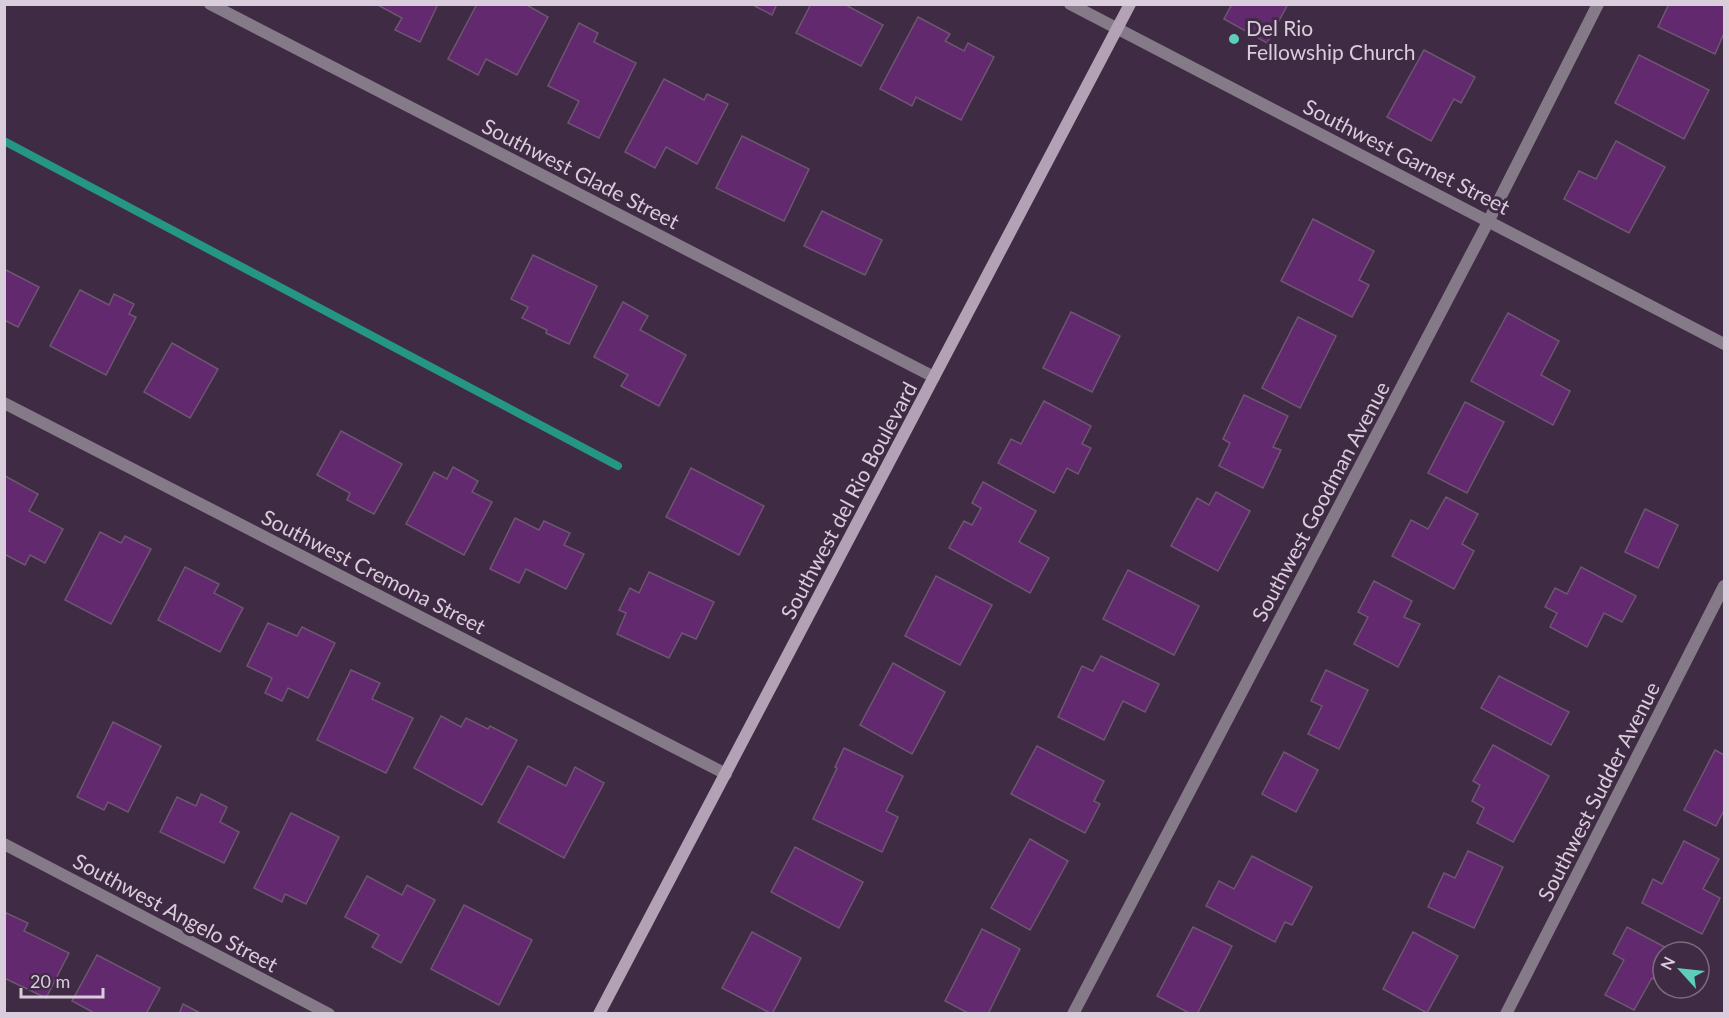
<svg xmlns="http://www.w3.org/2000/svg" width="1729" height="1018" viewBox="0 0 1729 1018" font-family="Lato,sans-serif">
<rect width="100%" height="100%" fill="#3f2b44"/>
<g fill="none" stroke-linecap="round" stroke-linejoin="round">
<polyline stroke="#259684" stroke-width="8" points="4,141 618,466"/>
</g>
<g fill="#62296e" stroke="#6c5670" stroke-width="1.5">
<polygon points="376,4 438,4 420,42 395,30 402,18"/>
<polygon points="477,4 525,4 548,17 517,75 486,59 478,75 448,59"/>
<polygon points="751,4 777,4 772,15"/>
<polygon points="811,4 844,4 883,25 861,66 796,33"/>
<polygon points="1232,4 1288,4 1267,43 1224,19"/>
<polygon points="1669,4 1724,4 1724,33 1715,54 1658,27"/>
<polygon points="918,17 950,34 945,41 964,51 968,43 994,57 961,120 916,97 912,106 880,89"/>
<polygon points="579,23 598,33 594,42 636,63 599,138 568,123 579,101 548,86"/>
<polygon points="1424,50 1475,77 1461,103 1454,99 1431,141 1387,117"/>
<polygon points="1639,55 1709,90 1684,139 1615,103"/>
<polygon points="664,79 704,100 707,94 728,104 697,164 666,147 655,168 625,152"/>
<polygon points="742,136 809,169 784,221 716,188"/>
<polygon points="1616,141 1665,167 1629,233 1564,199 1579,171 1596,179"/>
<polygon points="822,211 882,240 865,275 804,246"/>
<polygon points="1313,219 1374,251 1359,280 1369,285 1352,317 1281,281"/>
<polygon points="533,255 597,286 569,344 546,333 547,330 522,318 528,307 511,299"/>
<polygon points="4,269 39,287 18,327 4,320"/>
<polygon points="80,290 109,305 114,294 134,304 129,314 136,317 106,375 50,346"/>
<polygon points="623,302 648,316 640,330 686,355 659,406 621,386 628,375 594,357"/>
<polygon points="1071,312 1120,336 1092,392 1043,368"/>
<polygon points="1508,313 1559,341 1541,375 1570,391 1553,425 1471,381"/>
<polygon points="1298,317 1336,336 1300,408 1262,388"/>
<polygon points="172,343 218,369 190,418 144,392"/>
<polygon points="1244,395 1288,416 1273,447 1281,450 1263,488 1219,466 1230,443 1223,439"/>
<polygon points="1044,401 1091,426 1082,444 1091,448 1078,474 1067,468 1054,493 998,463 1011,439 1021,444"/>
<polygon points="1465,402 1504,422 1467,493 1428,473"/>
<polygon points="341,431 402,464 374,514 347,500 350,493 317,475"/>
<polygon points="453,467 478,481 472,492 492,502 464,555 406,524 434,472 447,479"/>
<polygon points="691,468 764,506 739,555 666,517"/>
<polygon points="5,476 38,494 29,511 63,529 45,563 30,555 25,565 4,554"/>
<polygon points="983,482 1036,511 1019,542 1049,558 1030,593 949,548 964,521 972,525 981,508 972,503"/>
<polygon points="1216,492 1250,511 1218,571 1171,546 1197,498 1209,505"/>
<polygon points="1446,497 1478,514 1462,544 1474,551 1454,589 1392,556 1411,520 1428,529"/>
<polygon points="1645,509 1678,525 1658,568 1625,552"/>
<polygon points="515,518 539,530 544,521 570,533 564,545 584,554 566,589 526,569 519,583 490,569"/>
<polygon points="100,532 121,543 125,536 151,549 111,624 65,600"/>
<polygon points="185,567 219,584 214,593 243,608 220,652 158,620"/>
<polygon points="1581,567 1636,596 1622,622 1604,613 1587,647 1550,627 1557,613 1545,607 1555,588 1567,594"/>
<polygon points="1128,570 1199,606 1174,655 1103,619"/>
<polygon points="649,572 714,602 696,639 682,633 669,658 617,634 626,613 619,610 630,588 639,593"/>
<polygon points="936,576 992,605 960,665 905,636"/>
<polygon points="1374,581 1412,601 1404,617 1420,624 1398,667 1354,644 1368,617 1358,612"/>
<polygon points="268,623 297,636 302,627 335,643 308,698 288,688 282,701 265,693 272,678 247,666"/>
<polygon points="1101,656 1159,684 1145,712 1123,701 1104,740 1058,717 1082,666 1093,671"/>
<polygon points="893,663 945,692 912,754 860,725"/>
<polygon points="351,670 380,683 372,699 413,718 386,773 317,740"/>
<polygon points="1326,670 1368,690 1339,749 1308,734 1322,706 1311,701"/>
<polygon points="1499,676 1569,712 1551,745 1481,708"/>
<polygon points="441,716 461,727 466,718 488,729 490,726 517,740 482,805 414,768"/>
<polygon points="113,722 161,746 128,812 108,802 104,810 77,797"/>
<polygon points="1493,745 1549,776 1513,842 1477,823 1484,808 1472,801 1480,785 1473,781"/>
<polygon points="1037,746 1104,781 1094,801 1100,804 1085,833 1011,794"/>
<polygon points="844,748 903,776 886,811 898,817 882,852 813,819 837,768 835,767"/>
<polygon points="1715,750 1724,755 1724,810 1716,826 1684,810"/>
<polygon points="1284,752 1318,770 1296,812 1262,794"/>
<polygon points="528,766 566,786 575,767 604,783 564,858 498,822"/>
<polygon points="201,794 227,807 220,822 239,832 224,863 160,832 177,797 196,806"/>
<polygon points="291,813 339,837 306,904 285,894 282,902 254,888"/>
<polygon points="1030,839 1068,861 1030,930 991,908"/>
<polygon points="1684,841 1719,859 1703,889 1720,898 1702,934 1642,903 1653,879 1662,884"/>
<polygon points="795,847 863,882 839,928 771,892"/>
<polygon points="1468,851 1503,867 1474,928 1428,907 1444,873 1455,878"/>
<polygon points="1252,856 1312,887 1292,925 1285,922 1275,942 1206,906 1219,881 1234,889"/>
<polygon points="367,876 402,895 407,885 435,900 401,963 372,947 379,935 345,917"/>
<polygon points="464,905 532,940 499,1005 431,969"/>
<polygon points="4,912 28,923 24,931 69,953 46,998 4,978"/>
<polygon points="1193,927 1232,946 1197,1014 1191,1014 1157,996"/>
<polygon points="1627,927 1674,952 1663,952 1663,984 1652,978 1634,1010 1605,995 1624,960 1613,954"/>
<polygon points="982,929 1020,949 988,1014 970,1014 945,1001"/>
<polygon points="752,932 801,958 772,1014 722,988"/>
<polygon points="1413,932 1458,956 1427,1013 1383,989"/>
<polygon points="97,955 160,988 146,1014 96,1014 72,1001"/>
<polygon points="183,1004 202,1014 179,1014"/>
</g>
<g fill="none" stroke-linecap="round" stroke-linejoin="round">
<g stroke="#857a87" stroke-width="12">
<polyline points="210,4 934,377"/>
<polyline points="1070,4 1724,344"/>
<polyline points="4,403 726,774"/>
<polyline points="4,844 329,1014"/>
<polyline points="1073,1014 1489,220 1598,4"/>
<polyline points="1506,1014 1724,586"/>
</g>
<polyline stroke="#b3a2b6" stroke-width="12" points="599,1014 1130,4"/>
</g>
<circle fill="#5cceba" stroke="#3f2b44" stroke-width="2" cx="1234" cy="39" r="6"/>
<g text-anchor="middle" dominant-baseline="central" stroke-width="6" stroke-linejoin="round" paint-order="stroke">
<g font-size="21" fill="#d9ccdb" stroke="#3f2b44" text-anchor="start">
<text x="1246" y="27">Del Rio<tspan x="1246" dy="24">Fellowship Church</tspan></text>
</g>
<g font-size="21" fill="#d9ccdb" stroke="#3f2b44">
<text transform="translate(1407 156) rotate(27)">Southwest Garnet Street</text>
<text transform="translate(581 173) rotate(27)">Southwest Glade Street</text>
<text transform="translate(848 500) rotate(-62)">Southwest del Rio Boulevard</text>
<text transform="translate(1320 501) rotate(-62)">Southwest Goodman Avenue</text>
<text transform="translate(374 571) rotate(27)">Southwest Cremona Street</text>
<text transform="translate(1598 791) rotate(-63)">Southwest Sudder Avenue</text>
<text transform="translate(176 912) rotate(28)">Southwest Angelo Street</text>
</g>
</g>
<rect width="1729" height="1018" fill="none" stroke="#d9ccdb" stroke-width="12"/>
<g transform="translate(1681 970) rotate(297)"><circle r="28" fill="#3f2b44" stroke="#7d6b80" stroke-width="1.5"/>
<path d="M0-4.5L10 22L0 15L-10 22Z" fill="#5cceba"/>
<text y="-9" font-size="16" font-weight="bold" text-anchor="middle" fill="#d9ccdb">N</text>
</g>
<path d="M21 988v9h82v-9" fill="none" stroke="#d9ccdb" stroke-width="3"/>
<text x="30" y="988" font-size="18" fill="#d9ccdb" stroke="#3f2b44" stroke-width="4.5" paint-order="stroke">20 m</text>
</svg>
